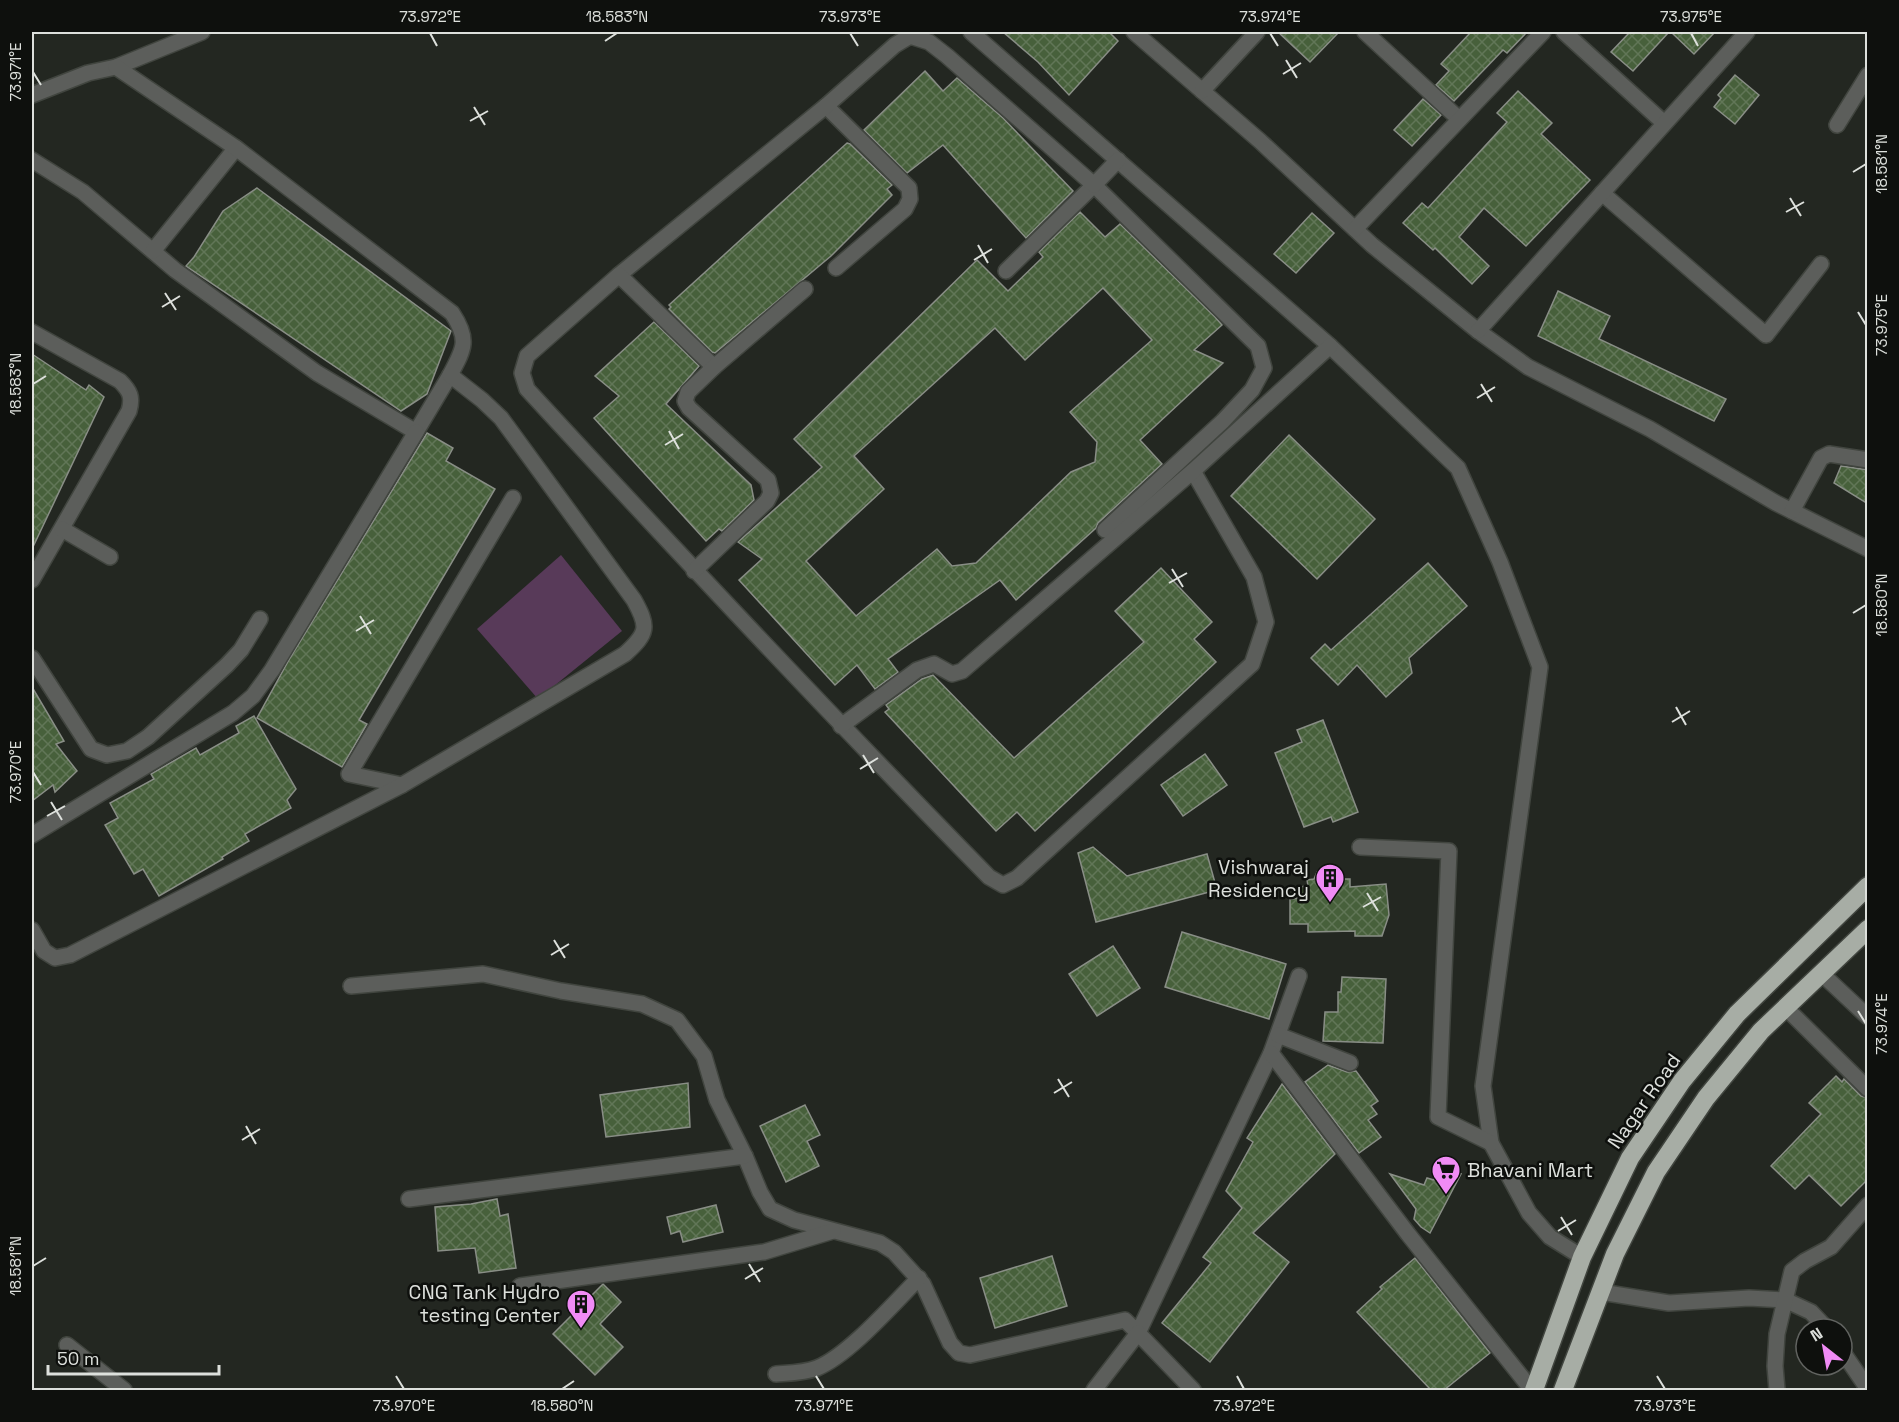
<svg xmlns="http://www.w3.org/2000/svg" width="1899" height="1422" viewBox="0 0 1899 1422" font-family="'Space Grotesk',sans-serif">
<defs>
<pattern id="building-cross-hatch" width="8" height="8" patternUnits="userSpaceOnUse" patternTransform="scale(1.5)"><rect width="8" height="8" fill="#47603b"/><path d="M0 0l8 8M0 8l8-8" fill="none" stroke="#617657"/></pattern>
</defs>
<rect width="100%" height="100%" fill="#232721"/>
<polygon fill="#583a59" points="561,555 622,631 538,699 477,629"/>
<g fill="url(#building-cross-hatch)" stroke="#898e86" stroke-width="1.5" fill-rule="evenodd">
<polygon points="1003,32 1109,32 1118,41 1069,95 1038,62"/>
<polygon points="1278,32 1339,32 1310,62"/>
<polygon points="1471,32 1527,32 1507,53 1503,50 1454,101 1436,85 1449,71 1441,64"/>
<polygon points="1630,32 1669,32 1633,71 1611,52"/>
<polygon points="1671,32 1715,32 1694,54"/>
<polygon points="925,71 943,91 957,78 1003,118 1073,191 1026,238 943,145 907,173 864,130"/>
<polygon points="1735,75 1759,95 1735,124 1714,107 1721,98 1718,95"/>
<polygon points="1518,91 1552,123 1541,134 1590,180 1526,246 1484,208 1459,237 1489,266 1472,284 1435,248 1433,250 1403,223 1422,203 1428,208 1507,122 1497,113"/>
<polygon points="1423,99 1441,115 1412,146 1394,130"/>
<polygon points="847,143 850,144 892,185 887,189 892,195 831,256 715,353 712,352 669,309 671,307 669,305"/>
<polygon points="257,188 451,331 427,394 401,411 186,266 194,257 223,211"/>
<path d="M 1080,212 L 1105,237 L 1120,224 L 1215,317 L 1222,325 L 1194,350 L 1223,363 L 1140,440 L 1162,464 L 1098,523 L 1096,528 L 1016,600 L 1000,580 L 888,659 L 898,672 L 875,689 L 857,665 L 835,685 L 739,580 L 762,559 L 738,542 L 822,467 L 794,439 L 977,260 L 1008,291 L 1043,257 L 1039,252 ZM 1103,288 L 1152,340 L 1070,412 L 1097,442 L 1095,462 L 1071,472 L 976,563 L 952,566 L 937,549 L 856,616 L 806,561 L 884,489 L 854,456 L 995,328 L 1025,360 Z"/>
<polygon points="1312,213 1334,233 1296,273 1274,254"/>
<polygon points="1558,291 1610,316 1599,339 1726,399 1714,421 1538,336"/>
<polygon points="654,322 699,366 666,404 751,485 754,500 722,531 719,529 706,541 594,418 619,396 595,376"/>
<polygon points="32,354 86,390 89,385 104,397 32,549"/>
<polygon points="427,433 453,448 446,461 495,489 359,720 367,724 342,767 257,718 290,658"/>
<polygon points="1289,435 1375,519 1317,579 1231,496"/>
<polygon points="1841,466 1868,470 1868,504 1834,483"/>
<polygon points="1428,563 1467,606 1409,658 1412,673 1386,697 1357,665 1338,685 1311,658 1325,644 1331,650"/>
<polygon points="1161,568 1212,622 1194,639 1216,662 1035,831 1017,812 996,831 885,712 889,709 886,705 922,679 933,675 1014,758 1144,642 1115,611"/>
<polygon points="32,687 64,741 56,744 77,771 55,792 53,785 32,801"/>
<polygon points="254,716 296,789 287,800 291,808 245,834 249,841 222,857 223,859 159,896 143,869 134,874 105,825 118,818 110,803 154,779 151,774 196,748 200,755 239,733 236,726"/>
<polygon points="1323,720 1358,812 1333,822 1331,817 1304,827 1275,753 1302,742 1297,730"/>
<polygon points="1205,754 1227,785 1183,816 1161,785"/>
<polygon points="1093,847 1127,876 1207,854 1217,890 1096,922 1078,853"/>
<polygon points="1317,872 1340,872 1340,879 1350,879 1350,887 1386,884 1389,915 1382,936 1355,936 1355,931 1308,932 1308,924 1290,924 1290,899 1300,898 1299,887 1308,886 1307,880 1314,879"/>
<polygon points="1182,932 1286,964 1269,1019 1165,987"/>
<polygon points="1113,946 1140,988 1097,1016 1069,974"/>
<polygon points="1342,977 1386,979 1383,1043 1323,1041 1325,1012 1338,1012 1338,992 1341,992"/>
<polygon points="1328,1065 1347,1072 1356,1071 1378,1101 1371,1106 1377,1114 1368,1120 1381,1137 1359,1153 1305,1082"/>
<polygon points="1836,1076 1842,1082 1844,1079 1861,1096 1868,1098 1868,1179 1841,1206 1809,1175 1795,1189 1771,1166 1821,1114 1809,1103"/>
<polygon points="688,1083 690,1127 606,1137 600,1095"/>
<polygon points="1282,1084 1335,1154 1253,1233 1289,1262 1210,1362 1162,1323 1211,1263 1203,1257 1242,1208 1226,1191 1253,1142 1247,1138"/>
<polygon points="805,1105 820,1135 807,1141 819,1166 786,1182 760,1126"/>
<polygon points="1437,1172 1461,1174 1430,1233 1421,1227 1414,1219 1416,1209 1390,1174 1424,1185 1427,1178 1434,1180"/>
<polygon points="497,1199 500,1216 508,1214 516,1268 479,1273 475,1248 438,1251 435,1207 471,1204"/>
<polygon points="716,1205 723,1232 683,1242 680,1231 671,1234 667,1217"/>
<polygon points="1052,1256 1067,1306 995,1328 980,1278"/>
<polygon points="1415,1258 1490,1353 1444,1390 1431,1390 1357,1312 1382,1289 1380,1287"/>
<polygon points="603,1284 621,1302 600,1324 623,1347 595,1375 553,1334"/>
</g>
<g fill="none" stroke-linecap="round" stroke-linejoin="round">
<g stroke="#41453f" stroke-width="18">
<g id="minor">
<polyline points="971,32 1330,346 1458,468 1500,562 1540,667 1483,1086 1491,1143 1529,1213 1550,1237 1582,1257"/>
<polyline points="1134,32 1260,141 1372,245 1478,331 1528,367 1650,429 1776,503 1868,549"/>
<polyline points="1365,32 1459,119"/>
<polyline points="1564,32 1664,123"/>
<polyline points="1202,91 1257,32"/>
<polyline points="32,95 88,73 116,67 202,32"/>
<polyline points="826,106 909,188 910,199 905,209 836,268"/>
<polyline points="1837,125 1868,75"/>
<polyline points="32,160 83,192 175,270 317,373 416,432 450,375"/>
<polyline points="1602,193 1766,335 1821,264"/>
<polyline points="1355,229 1543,32"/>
<polyline points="153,251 236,148"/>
<polyline points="1006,271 1094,185 1258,346 1264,368 1252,390 1223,421 1105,530"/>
<polyline points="619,275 826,106 895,45 910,36 929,42 947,56 1094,185 1118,160"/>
<polyline points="1478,331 1747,32"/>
<path d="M 32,332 L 120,381 C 130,391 133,397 129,411 L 32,580"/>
<path d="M 714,367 L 619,275 L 527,356 L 522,373 L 527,389 C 679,554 832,717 989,877 L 1003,885 L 1017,878 L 1252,664 L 1266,622 L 1254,577 L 1193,471"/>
<polyline points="1792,511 1821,458 1829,454 1868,460"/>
<polyline points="62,529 110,557"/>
<polyline points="694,571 767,501 771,493 768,480 689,408 685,401 688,392 714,367 805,289"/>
<polyline points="32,658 91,749 107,755 127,751 148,737 227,665 241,650 260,619"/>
<polyline points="841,726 917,670 934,664 952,674 962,671 1193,471 1330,346"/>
<polyline points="402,785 349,774 513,498"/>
<polyline points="32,835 233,713 253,696 272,670 416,432"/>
<polyline points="1360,847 1449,851 1438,1117 1491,1143"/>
<path d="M 32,930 L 44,951 L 55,958 L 70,955 L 402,785 L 625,654 C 648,633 649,627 634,600 L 501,418 L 482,400 L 450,375 C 464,349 470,340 452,313 L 236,148 L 116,67"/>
<polyline points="1822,974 1868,1017"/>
<polyline points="351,986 483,974 561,991 642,1004 677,1020 704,1056 717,1100 745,1156 760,1192 770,1209 794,1220 880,1243 894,1252 923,1284 950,1343 959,1353 970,1355 1125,1320 1138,1333 1271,1053 1299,976"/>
<polyline points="1786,1008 1868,1089"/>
<polyline points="1278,1035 1350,1063"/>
<polyline points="1271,1053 1408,1234 1532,1390"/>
<polyline points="409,1199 745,1156"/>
<polyline points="520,1286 764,1252 833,1231"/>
<polyline points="1601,1292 1669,1303 1749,1298 1785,1300 1811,1312 1827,1329"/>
<polyline points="67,1345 124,1390"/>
<polyline points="1842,1351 1868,1389"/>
<path d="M 776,1374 C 790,1373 804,1373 817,1368 C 849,1355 893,1304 919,1278"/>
<polyline points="1094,1390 1138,1333 1193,1390"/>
<polyline points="1777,1390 1775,1366 1777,1334 1792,1271 1805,1261 1831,1247 1868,1205"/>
</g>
</g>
<g stroke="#41453f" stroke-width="21">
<g id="highway">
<polyline points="1534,1390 1582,1257 1630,1158 1682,1081 1737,1014 1868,886"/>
<polyline points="1563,1390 1615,1254 1656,1172 1706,1098 1761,1031 1868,929"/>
</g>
</g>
<use href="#minor" stroke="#5c5e5b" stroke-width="15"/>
<use href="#highway" stroke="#a7ada5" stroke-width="18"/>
</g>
<path fill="none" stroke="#dde0dc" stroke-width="2" d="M 430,33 L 437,46M 850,33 L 858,46M 1270,33 L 1278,46M 1691,33 L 1698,46M 605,41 L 617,33M 1286,60 L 1297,78M 33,72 L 41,85M 1283,74 L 1301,63M 474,107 L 485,125M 470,121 L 488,111M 1853,172 L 1866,164M 1790,198 L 1801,216M 1786,212 L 1804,202M 978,245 L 988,263M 974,260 L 992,249M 165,293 L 176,310M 162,307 L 180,296M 1858,312 L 1866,325M 33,384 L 46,376M 1481,384 L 1492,402M 1477,398 L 1495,387M 669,431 L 679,449M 665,445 L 683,434M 1172,569 L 1183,587M 1169,583 L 1187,573M 1853,613 L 1866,605M 360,616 L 371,634M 356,631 L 374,620M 1676,707 L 1686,725M 1672,722 L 1690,711M 863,755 L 874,773M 860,769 L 878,758M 33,772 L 41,785M 51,802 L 62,820M 47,816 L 65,806M 1367,893 L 1378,911M 1363,907 L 1381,897M 554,940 L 565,958M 551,955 L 569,944M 1858,1011 L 1866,1024M 1058,1079 L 1069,1097M 1054,1093 L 1072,1082M 246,1126 L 256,1144M 242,1140 L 260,1129M 1561,1217 L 1572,1235M 1558,1231 L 1576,1220M 749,1264 L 760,1282M 33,1266 L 46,1258M 745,1279 L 763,1268M 396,1376 L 404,1389M 816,1376 L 824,1389M 1237,1376 L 1244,1389M 1657,1376 L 1665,1389M 562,1389 L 574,1381"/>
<defs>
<g id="building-pin" transform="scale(1.5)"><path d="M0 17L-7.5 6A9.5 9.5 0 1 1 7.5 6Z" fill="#f08bf5" stroke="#0e100d"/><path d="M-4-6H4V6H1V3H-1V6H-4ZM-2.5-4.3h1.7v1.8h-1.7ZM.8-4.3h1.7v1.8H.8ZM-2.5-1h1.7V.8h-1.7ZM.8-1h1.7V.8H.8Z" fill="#111"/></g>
<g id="supermarket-pin" transform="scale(1.5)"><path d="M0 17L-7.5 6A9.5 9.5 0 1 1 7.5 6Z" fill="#f08bf5" stroke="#0e100d"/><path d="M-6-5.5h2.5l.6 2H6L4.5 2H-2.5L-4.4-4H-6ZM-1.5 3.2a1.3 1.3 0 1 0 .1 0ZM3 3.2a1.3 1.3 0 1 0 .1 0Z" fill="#111"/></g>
</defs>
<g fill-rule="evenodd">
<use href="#building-pin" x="1330" y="878"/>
<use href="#supermarket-pin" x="1446" y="1170"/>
<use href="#building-pin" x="581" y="1304"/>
</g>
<g text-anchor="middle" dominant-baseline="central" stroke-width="5" stroke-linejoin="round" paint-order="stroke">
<g font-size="20" fill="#dde0dc" stroke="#0e100d" text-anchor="end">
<text x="1309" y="867">Vishwaraj<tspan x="1309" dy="23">Residency</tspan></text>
<text x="1467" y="1170" text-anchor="start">Bhavani Mart</text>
<text x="560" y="1292">CNG Tank Hydro<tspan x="560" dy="23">testing Center</tspan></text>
</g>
<g font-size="20" fill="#dde0dc" stroke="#0e100d">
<text transform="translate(1644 1101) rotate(-55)">Nagar Road</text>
</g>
</g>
<rect width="1899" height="1422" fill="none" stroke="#0e100d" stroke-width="66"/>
<g transform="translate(1824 1347) rotate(329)"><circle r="28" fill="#0e100d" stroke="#616360" stroke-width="1.5"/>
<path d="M0-4.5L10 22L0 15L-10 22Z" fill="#f08bf5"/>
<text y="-9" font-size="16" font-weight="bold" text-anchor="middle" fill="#dde0dc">N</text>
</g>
<path d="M48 1365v9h171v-9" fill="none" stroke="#dde0dc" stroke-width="3"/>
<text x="57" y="1365" font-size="18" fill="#dde0dc" stroke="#0e100d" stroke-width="4.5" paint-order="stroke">50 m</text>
<rect x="33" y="33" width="1833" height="1356" fill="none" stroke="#dde0dc" stroke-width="2"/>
<g font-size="15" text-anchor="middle" fill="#dde0dc">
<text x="430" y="22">73.972°E</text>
<text x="617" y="22">18.583°N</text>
<text x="850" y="22">73.973°E</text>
<text x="1270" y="22">73.974°E</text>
<text x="1691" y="22">73.975°E</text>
<text transform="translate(16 72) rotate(-90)" y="5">73.971°E</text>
<text transform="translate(1882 164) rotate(-90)" y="5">18.581°N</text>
<text transform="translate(1882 325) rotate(-90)" y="5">73.975°E</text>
<text transform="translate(16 384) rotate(-90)" y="5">18.583°N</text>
<text transform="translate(1882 605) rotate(-90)" y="5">18.580°N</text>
<text transform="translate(16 772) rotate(-90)" y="5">73.970°E</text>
<text transform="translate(1882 1024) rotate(-90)" y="5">73.974°E</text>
<text transform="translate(16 1266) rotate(-90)" y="5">18.581°N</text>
<text x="404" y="1411">73.970°E</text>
<text x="562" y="1411">18.580°N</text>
<text x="824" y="1411">73.971°E</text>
<text x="1244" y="1411">73.972°E</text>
<text x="1665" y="1411">73.973°E</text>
</g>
</svg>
